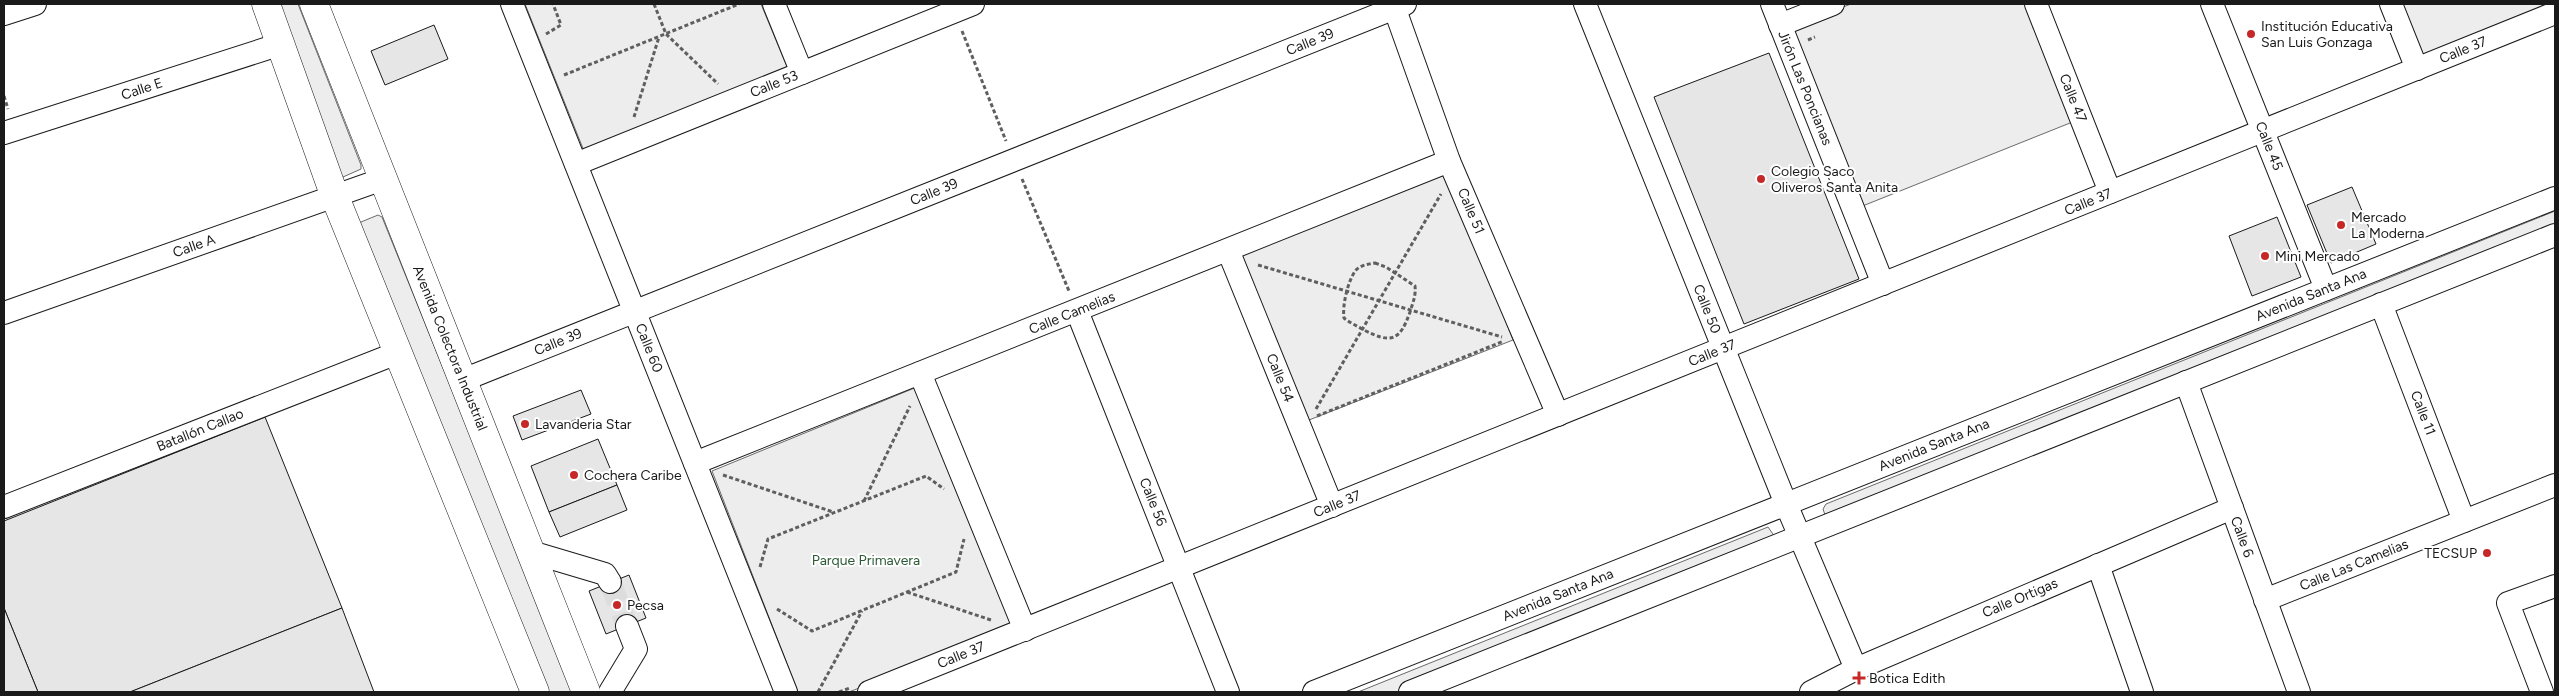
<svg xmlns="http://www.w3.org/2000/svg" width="2559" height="696" viewBox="0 0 2559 696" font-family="Figtree,sans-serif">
<rect width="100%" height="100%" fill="#fff"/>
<g fill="#ededed" stroke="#6a6a6a">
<polygon points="276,4 298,4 361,165 361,169 343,177 338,175"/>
<polygon points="525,4 761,4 787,67 584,151"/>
<polygon points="1851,4 2034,4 2080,119 1860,207 1787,28"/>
<polygon points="2402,4 2555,4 2424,58"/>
<polygon points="1448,173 1513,340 1309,420 1240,255"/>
<polygon points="2555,211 2555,228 1825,515 1823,509 1826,504"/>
<polygon points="378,215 382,217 574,692 547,692 359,227 361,222"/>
<polygon points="917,387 1014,627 849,692 798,692 712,471"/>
<polygon points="1768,527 1775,537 1773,541 1397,692 1358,692"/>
</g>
<g fill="#e6e6e6" stroke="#1a1a1a">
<polygon points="434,25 448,59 385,85 371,51"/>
<polygon points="1769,53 1859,279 1744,324 1654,97"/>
<polygon points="2352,187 2376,244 2331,263 2307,205"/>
<polygon points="2277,217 2301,277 2252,296 2229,236"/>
<polygon points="581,390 591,414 522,440 513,416"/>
<polygon points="265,417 342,608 130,692 38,692 4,608 4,521"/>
<polygon points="598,439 617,485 549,512 531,466"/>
<polygon points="617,485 627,510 560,537 549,512"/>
<polygon points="629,575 646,618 606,634 589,591"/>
<polygon points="4,608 38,692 4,692"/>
<polygon points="342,608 374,692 130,692"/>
</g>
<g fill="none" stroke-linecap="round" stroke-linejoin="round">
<polyline stroke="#ddd" stroke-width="22" stroke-dasharray="22 11" stroke-linecap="butt" points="610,582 627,626"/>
<g stroke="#1a1a1a" stroke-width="24">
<g id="minor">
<polyline points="512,4 786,692"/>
<polyline points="774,4 802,73"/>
<polyline points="1393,4 1449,161 1558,415"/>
<polyline points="1585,4 1786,504 1856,669"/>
<polyline points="1772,4 1883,284"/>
<polyline points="2036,4 2110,192"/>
<polyline points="2212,4 2326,289"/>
<polyline points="2391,4 2417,69"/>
<polyline points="4,14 35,4"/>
<polyline points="1780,25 1833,4"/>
<polyline points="4,133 281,44"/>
<polyline points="576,164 973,4"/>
<polyline points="1228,250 1332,506"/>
<polyline points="2381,304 2464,521"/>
<polyline points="1077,311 1228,692"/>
<polyline points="4,313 383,179"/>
<polyline points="920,373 1025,630"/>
<polyline points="463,380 1405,4"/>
<polyline points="2186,382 2299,692"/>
<polyline points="695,463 1449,161"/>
<polyline points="4,507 397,353"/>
<polyline points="531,552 605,574 610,582"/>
<polyline points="2098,565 2142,692"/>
<polyline points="2265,600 2555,485"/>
<polyline points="610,692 636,649 627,626"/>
<polyline points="869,692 2555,13"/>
<polyline points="1314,692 2555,198"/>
<polyline points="1410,692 2555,235"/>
<polyline points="1811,692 1856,669 2232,508"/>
<polyline points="2542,692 2508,603 2555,586"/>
</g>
</g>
<g stroke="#1a1a1a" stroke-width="29">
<g id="major">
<polyline points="266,4 335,197 535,692"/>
<polyline points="314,4 586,692"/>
</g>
</g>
<g stroke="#5f5f5f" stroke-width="3" stroke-dasharray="4 2.5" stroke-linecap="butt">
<polyline points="654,4 666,34 718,84"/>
<polyline points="962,31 1006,141"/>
<polyline points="546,34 561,25 553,4"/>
<polyline points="1808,40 1815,37"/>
<polyline points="564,75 739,4"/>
<polyline points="4,96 8,109"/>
<polyline points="634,117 659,37"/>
<polyline points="1022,179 1069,291"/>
<path d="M 1375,263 L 1386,267 L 1415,286 C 1416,296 1413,302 1410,312 C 1400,341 1391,344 1364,330 C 1357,326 1350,323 1344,318 C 1342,306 1348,280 1356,270 C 1361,265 1368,264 1375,263 Z"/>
<polyline points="1258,265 1502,337"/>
<polyline points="1316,409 1441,194"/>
<polyline points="1317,416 1504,341"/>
<polyline points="723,475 833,512"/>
<polyline points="864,501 910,406"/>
<polyline points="760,567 768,539 926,476 944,489"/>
<polyline points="907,592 991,620"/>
<polyline points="777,609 812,631 956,572 964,539"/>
<polyline points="818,692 862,611"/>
<polyline points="839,692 850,688"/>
</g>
<use href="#minor" stroke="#fff" stroke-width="22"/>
<use href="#major" stroke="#fff" stroke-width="28"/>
</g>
<g fill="#c62828" stroke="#fff" stroke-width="2">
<circle cx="2251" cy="34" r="5"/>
<circle cx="1761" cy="179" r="5"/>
<circle cx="2341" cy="225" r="5"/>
<circle cx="2265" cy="256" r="5"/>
<circle cx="525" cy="424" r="5"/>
<circle cx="574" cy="475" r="5"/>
<circle cx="2487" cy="553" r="5"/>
<circle cx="617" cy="605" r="5"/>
<path d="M1856.5 670.5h5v5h5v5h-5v5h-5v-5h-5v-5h5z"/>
</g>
<g text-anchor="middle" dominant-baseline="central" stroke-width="4" stroke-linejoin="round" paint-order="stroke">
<g font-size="14" fill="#1a1a1a" stroke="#fff" text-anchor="start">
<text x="2261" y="26">Institución Educativa<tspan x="2261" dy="16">San Luis Gonzaga</tspan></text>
<text x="1771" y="171">Colegio Saco<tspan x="1771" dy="16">Oliveros Santa Anita</tspan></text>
<text x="2351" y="217">Mercado<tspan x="2351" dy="16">La Moderna</tspan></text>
<text x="2275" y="256">Mini Mercado</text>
<text x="535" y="424">Lavanderia Star</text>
<text x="584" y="475">Cochera Caribe</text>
<text x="2477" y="553" text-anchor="end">TECSUP</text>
<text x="627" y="605">Pecsa</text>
<text x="1869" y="678">Botica Edith</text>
</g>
<g font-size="14" fill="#1a1a1a" stroke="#fff">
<text transform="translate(1310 42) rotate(-22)">Calle 39</text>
<text transform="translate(2463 50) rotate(-22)">Calle 37</text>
<text transform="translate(774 84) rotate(-22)">Calle 53</text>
<text transform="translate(1805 88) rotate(68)">Jirón Las Poncianas</text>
<text transform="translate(142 89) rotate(-18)">Calle E</text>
<text transform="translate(2073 98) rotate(68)">Calle 47</text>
<text transform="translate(2269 146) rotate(68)">Calle 45</text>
<text transform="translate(934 192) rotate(-22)">Calle 39</text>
<text transform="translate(2088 202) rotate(-22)">Calle 37</text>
<text transform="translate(1471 211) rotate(67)">Calle 51</text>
<text transform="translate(194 246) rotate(-19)">Calle A</text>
<text transform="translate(2311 295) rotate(-22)">Avenida Santa Ana</text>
<text transform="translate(1707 309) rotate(68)">Calle 50</text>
<text transform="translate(1072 313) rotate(-22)">Calle Camelias</text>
<text transform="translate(558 342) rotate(-22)">Calle 39</text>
<text transform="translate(450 348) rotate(68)">Avenida Colectora Industrial</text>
<text transform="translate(649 348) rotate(68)">Calle 60</text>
<text transform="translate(1712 353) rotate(-22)">Calle 37</text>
<text transform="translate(1280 378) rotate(68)">Calle 54</text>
<text transform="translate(2423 413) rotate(69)">Calle 11</text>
<text transform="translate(200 430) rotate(-22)">Batallón Callao</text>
<text transform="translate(1934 445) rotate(-22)">Avenida Santa Ana</text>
<text transform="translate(1153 502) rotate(68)">Calle 56</text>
<text transform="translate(1337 504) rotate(-22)">Calle 37</text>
<text transform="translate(2242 537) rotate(70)">Calle 6</text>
<text transform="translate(2354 565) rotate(-22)">Calle Las Camelias</text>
<text transform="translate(1558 595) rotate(-22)">Avenida Santa Ana</text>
<text transform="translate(2020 598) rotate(-23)">Calle Ortigas</text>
<text transform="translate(961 655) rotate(-22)">Calle 37</text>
</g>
<g font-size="14" fill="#2b5a34" stroke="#fff">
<text x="866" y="560">Parque Primavera</text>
</g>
</g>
<rect width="2559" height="696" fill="none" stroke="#1a1a1a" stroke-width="10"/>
</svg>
